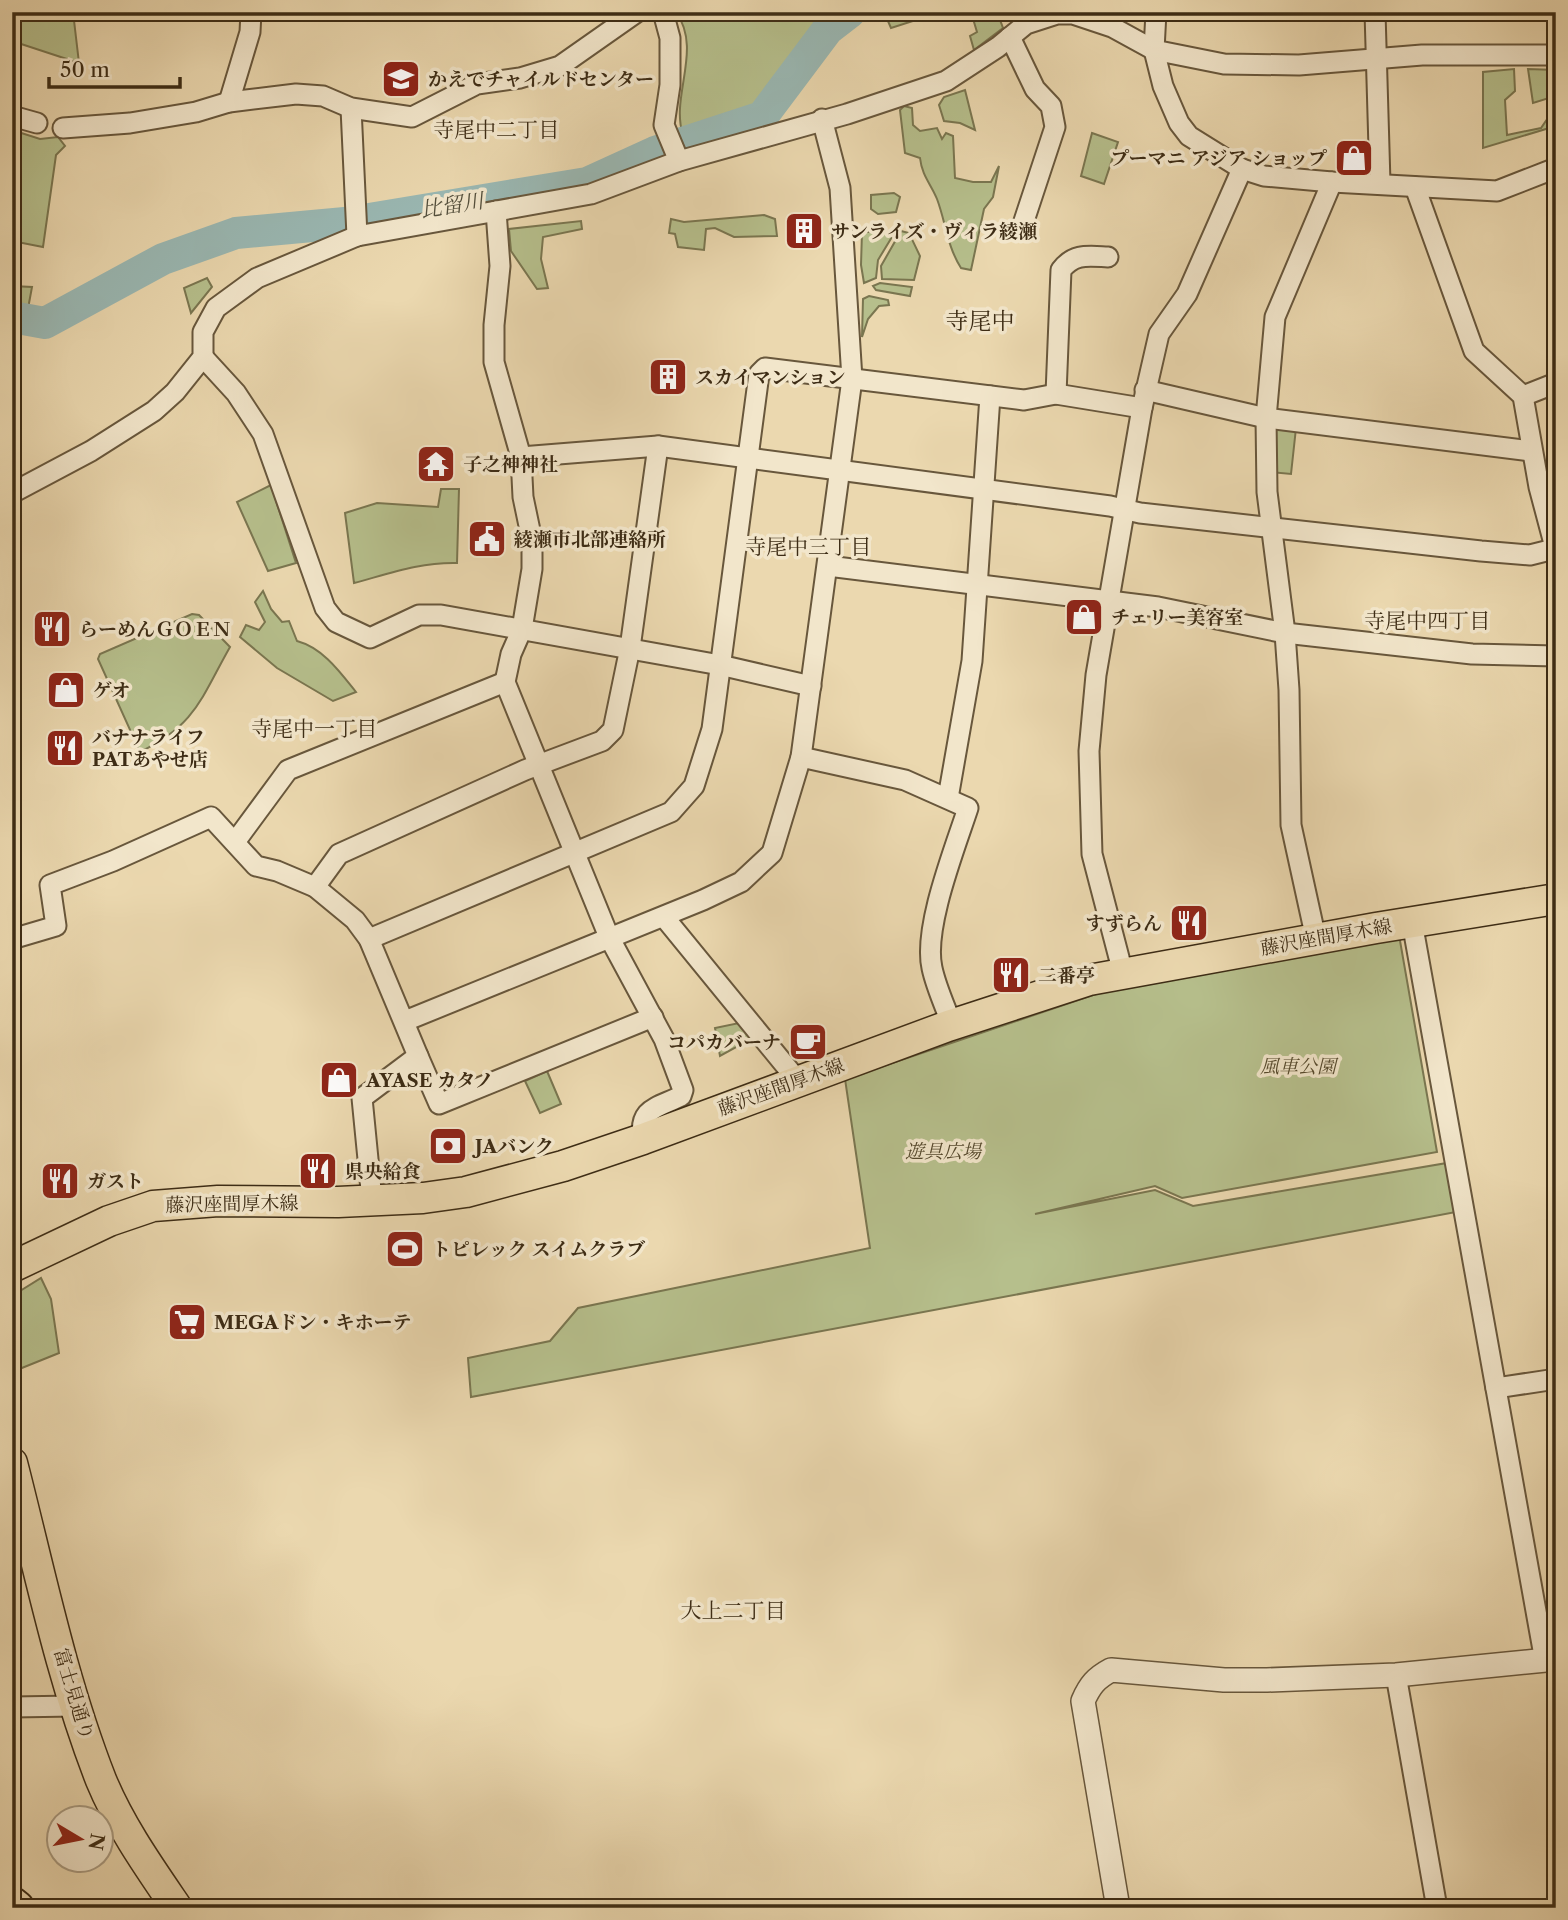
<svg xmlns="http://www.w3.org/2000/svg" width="1568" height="1920" viewBox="0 0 1568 1920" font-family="'Libre Caslon Text','Noto Serif JP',serif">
<rect width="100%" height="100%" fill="#ebd8af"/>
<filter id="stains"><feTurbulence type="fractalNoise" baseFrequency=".00286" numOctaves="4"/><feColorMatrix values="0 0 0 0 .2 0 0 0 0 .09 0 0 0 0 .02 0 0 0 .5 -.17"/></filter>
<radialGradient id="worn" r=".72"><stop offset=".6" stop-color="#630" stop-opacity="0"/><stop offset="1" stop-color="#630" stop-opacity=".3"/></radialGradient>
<g fill="#b6bf8c" stroke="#7a7650" stroke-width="2">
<polygon points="12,12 73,12 79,63 12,41"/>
<path d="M 676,12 L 842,12 L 825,25 L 757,113 L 683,135 C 670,96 703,50 676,12 Z"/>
<polygon points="884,12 915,12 913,21 891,28"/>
<polygon points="971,12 997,12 1003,28 974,50 970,36 977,32"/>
<polygon points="1514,69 1515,91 1505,100 1507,135 1541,128 1552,112 1552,97 1533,103 1528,69 1556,70 1556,126 1483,148 1483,72"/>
<polygon points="965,90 975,130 960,123 944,121 939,105 944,97"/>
<path d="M 904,106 L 912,108 L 913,125 L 920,131 L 937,128 L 942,139 L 946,133 L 953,136 L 955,178 L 973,182 L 991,182 L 999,166 L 993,197 L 984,209 L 971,270 L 961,268 C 947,246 946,223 937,199 C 931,184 922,176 920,158 L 905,153 L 900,110 Z"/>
<polygon points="12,130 40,139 58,137 65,146 56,155 43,247 12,241"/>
<polygon points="1092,133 1118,142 1104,184 1081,176"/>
<polygon points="894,193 900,197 896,212 878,214 871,209 871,195"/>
<polygon points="764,215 775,219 777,236 734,237 715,228 706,229 704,250 678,247 675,234 669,233 671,219 684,222"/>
<polygon points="581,221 582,229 543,237 541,259 548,288 537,289 511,251 509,229"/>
<polygon points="901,231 909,233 920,256 914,280 882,279 881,266"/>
<polygon points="862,232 895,232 878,260 876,278 864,283 861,265"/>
<polygon points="207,278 212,287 191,313 184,288"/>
<polygon points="880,283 912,287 910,296 876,290 873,286"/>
<polygon points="12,286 32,287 27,314 12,311"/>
<polygon points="869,296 888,300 889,305 879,306 868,319 862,337 863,299"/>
<polygon points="1271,427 1296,428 1291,474 1270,472"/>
<polygon points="271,485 296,563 268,571 237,502"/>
<path d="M 441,489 L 459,489 L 457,563 C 421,562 388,574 354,583 L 345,513 L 377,503 L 438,507 Z"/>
<path d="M 263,591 L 271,609 L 282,622 L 289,621 L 297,641 C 323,648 340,672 356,692 L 333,701 L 277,668 L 240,637 L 246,625 L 259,630 L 265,622 L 255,602 Z"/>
<path d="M 192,614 L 199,615 L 230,647 C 201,698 196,725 140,752 L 98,659 L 100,654 Z"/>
<polygon points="1399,935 1437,1152 1182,1198 1155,1186 1035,1214 1155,1190 1193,1206 1447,1163 1456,1212 471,1397 468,1358 550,1341 578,1308 870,1248 845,1079 1105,991"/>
<polygon points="739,1023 751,1039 720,1056 715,1028"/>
<polygon points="547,1071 561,1104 540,1113 525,1081"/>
<polygon points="41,1278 51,1299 59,1353 12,1372 12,1296"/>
</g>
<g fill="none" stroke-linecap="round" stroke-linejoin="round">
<polyline stroke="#9ab8b3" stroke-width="32" points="12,317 45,323 163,259 236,233 345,223 587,183 655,152 762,117 828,29 850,12"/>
<g stroke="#68573c" stroke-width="23">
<g id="minor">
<polyline points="663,12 670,38 670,85 664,125 679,161"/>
<polyline points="1156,12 1154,50 1163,86 1179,123 1189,136 1242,169 1264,176 1332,182 1497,191 1556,168"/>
<polyline points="1375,12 1380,183"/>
<polyline points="1010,37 1035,89 1051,106 1055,127 1022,227"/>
<polyline points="229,102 250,32 251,12"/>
<polyline points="351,108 357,236"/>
<polyline points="12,116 37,123"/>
<polyline points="63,128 130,123 196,112 229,102 296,94 323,96 351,108 412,117 477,84 520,78 560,66 637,12"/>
<polyline points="1415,187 1474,351 1523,396 1539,487 1556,551"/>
<path d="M 496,211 L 500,266 L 494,325 L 494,362 L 521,457 L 523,497 L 532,540 L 532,569 L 522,629 L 511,654 L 505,682 L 609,937 L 664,1039 L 683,1090 L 681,1096 C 657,1108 638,1108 643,1139"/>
<polyline points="203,357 236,393 263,434 325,608 336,622 370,638 419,615 441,615 720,665 811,686"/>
<polyline points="1145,390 1266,418 1531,451"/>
<path d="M 1056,394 L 1061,270 C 1074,253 1088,256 1108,257"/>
<polyline points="1523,396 1556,383"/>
<polyline points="521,457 658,446 1110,506 1140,513 1481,551 1530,555 1554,549"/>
<polyline points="12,493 91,451 154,411 175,392 203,357 203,332 216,308 257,278 357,236 591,194 679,161 847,114 946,81 998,47 1026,24 1057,14 1073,14 1112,27 1154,50 1224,64 1299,65 1422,55 1556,55"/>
<polyline points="828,566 1158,607 1285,633 1472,654 1556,656"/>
<path d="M 801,757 L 905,780 L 968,808 C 955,848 923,928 932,968 C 936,987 945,1006 952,1025"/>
<polyline points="948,798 972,661 990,396"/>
<polyline points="235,842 288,770 505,682"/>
<polyline points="315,887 339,854 525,770 602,741 613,730 630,648 658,446"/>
<polyline points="664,917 798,1081"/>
<polyline points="1412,922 1545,1661"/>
<polyline points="12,939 56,926 50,885 113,861 211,817 256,866 277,871 315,887 355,920 369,939 418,1056 362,1098 372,1200"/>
<polyline points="369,939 671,812 694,786 712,729 759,374 765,368 1024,400 1056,394 1142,408"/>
<polyline points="1316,939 1291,825 1289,690 1285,633 1267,492 1266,418 1275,317 1332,182"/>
<polyline points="1123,973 1092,854 1089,751 1096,675 1142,408 1159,334 1187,294 1242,169"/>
<polyline points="405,1021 703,900 741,882 772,853 801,757 852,379 840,188 822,119"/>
<polyline points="418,1056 439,1104 653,1017"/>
<polyline points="1496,1388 1556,1379"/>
<polyline points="1396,1675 1437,1908"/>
<polyline points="12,1707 75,1706"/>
</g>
</g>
<g stroke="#68573c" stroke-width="26">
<path id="tertiary" d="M 1118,1908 L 1083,1701 C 1090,1685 1096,1678 1111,1670 L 1224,1680 L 1267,1680 L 1396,1675 L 1556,1659"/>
</g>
<g stroke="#3d2c15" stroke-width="33">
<g id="primary">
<polyline points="12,1267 109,1221 153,1206 218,1201 338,1202 423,1198 466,1192 563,1166 643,1139 948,1026 1089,980 1376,928 1556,899"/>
<path d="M 12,1463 C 39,1568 61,1678 101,1780 C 120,1826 149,1867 177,1908"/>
</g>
</g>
<g stroke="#3d2c15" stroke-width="37">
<polyline id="motorway" points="12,1904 17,1908"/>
</g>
<use href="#minor" stroke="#f2e6cb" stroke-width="19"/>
<use href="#tertiary" stroke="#f2e6cb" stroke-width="23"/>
<use href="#primary" stroke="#ebd8af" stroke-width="30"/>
<use href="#motorway" stroke="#ebd8af" stroke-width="33"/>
</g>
<defs>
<g id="school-square" transform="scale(2.0125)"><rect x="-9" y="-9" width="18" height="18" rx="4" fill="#8f2418" stroke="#f2e6cb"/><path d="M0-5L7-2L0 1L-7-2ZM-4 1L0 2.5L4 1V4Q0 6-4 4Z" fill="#fff"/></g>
<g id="shop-square" transform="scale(2.0125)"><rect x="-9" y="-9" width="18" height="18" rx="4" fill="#8f2418" stroke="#f2e6cb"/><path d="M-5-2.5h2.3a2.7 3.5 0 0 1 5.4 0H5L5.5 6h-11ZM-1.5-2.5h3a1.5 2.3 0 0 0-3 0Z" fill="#fff"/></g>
<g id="building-square" transform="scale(2.0125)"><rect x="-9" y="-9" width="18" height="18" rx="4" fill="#8f2418" stroke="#f2e6cb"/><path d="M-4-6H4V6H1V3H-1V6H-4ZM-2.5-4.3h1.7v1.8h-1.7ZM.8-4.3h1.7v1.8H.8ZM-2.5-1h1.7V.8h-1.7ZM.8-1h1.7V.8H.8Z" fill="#fff"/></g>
<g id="temple-square" transform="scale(2.0125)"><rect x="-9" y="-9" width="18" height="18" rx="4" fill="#8f2418" stroke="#f2e6cb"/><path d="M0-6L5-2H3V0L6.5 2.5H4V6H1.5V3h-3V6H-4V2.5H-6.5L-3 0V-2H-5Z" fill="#fff"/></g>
<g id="civic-square" transform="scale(2.0125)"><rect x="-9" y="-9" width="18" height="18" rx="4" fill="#8f2418" stroke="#f2e6cb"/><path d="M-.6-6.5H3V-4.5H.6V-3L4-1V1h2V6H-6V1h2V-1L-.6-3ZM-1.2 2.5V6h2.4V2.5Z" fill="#fff"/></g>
<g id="restaurant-square" transform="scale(2.0125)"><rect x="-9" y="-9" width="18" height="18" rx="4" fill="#8f2418" stroke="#f2e6cb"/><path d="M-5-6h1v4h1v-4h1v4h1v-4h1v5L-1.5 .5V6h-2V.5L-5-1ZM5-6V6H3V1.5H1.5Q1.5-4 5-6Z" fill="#fff"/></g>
<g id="cafe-square" transform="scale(2.0125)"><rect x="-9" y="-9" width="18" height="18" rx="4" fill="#8f2418" stroke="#f2e6cb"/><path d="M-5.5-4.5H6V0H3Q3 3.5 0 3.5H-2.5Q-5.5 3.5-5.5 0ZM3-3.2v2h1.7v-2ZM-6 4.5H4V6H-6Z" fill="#fff"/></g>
<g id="bank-square" transform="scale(2.0125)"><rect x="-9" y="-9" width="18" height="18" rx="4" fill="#8f2418" stroke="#f2e6cb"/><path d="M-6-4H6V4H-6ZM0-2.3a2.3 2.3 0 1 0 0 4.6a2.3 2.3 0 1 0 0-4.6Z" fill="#fff"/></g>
<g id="stadium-square" transform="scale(2.0125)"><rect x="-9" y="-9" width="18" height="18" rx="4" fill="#8f2418" stroke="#f2e6cb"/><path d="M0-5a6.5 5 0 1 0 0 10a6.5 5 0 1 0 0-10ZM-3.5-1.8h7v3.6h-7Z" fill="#fff"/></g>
<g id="supermarket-square" transform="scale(2.0125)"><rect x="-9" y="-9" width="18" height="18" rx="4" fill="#8f2418" stroke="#f2e6cb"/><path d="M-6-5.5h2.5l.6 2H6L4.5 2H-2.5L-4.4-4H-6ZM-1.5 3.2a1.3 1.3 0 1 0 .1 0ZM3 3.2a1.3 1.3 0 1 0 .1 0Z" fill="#fff"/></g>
</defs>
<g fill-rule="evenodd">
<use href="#school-square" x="401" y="79"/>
<use href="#shop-square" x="1354" y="158"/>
<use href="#building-square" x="804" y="231"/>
<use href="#building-square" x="668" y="377"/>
<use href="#temple-square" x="436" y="464"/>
<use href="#civic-square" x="487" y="539"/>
<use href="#shop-square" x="1084" y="617"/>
<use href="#restaurant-square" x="52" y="629"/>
<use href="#shop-square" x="66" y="690"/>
<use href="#restaurant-square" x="65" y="748"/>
<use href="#restaurant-square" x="1189" y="923"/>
<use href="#restaurant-square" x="1011" y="975"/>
<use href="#cafe-square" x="808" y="1042"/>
<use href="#shop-square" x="339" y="1080"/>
<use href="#bank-square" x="448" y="1146"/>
<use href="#restaurant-square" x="318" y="1171"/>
<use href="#restaurant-square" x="60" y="1181"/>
<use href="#stadium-square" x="405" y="1249"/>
<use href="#supermarket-square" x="187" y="1322"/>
</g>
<g text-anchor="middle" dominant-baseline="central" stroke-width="7" stroke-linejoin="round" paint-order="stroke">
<g font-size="19" font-weight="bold" fill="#3d2c15" stroke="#f2e6cb" text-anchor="start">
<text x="428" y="79">かえでチャイルドセンター</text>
<text x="1327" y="158" text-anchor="end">プーマニ アジア ショップ</text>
<text x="831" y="231">サンライズ・ヴィラ綾瀬</text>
<text x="695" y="377">スカイマンション</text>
<text x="463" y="464">子之神神社</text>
<text x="514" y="539">綾瀬市北部連絡所</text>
<text x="1111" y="617">チェリー美容室</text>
<text x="79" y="629">らーめんＧＯＥＮ</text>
<text x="93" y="690">ゲオ</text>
<text x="92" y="737">バナナライフ<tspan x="92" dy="22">PATあやせ店</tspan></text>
<text x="1162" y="923" text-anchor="end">すずらん</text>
<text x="1038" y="975">二番亭</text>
<text x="781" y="1042" text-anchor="end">コパカバーナ</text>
<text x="366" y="1080">AYASE カタノ</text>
<text x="475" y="1146">JAバンク</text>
<text x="345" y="1171">県央給食</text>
<text x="87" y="1181">ガスト</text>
<text x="432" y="1249">トピレック スイムクラブ</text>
<text x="214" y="1322">MEGAドン・キホーテ</text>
</g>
<g font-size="19" fill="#3d2c15" stroke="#f2e6cb">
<text transform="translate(1326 937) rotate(-10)">藤沢座間厚木線</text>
<text transform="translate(781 1087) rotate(-20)">藤沢座間厚木線</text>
<text transform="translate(232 1204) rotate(-1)">藤沢座間厚木線</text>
<text transform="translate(74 1694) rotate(73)">富士見通り</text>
</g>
<g font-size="19" font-style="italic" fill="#55492d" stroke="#f2e6cb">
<text x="1298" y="1066">風車公園</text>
<text x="943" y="1151">遊具広場</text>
</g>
<g font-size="21" fill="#3d2c15" stroke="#f2e6cb">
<text x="496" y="129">寺尾中二丁目</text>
<text x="808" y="546">寺尾中三丁目</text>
<text x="1427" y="620">寺尾中四丁目</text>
<text x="314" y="728">寺尾中一丁目</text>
<text x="733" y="1610">大上二丁目</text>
</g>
<g font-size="21" font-style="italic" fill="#544f3c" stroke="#f2e6cb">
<text transform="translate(452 205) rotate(-9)">比留川</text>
</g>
<g font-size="23" fill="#3d2c15" stroke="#f2e6cb">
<text x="980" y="321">寺尾中</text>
</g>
</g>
<rect width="1568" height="1920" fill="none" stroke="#ebd8af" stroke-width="42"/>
<rect x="14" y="14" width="1540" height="1892" fill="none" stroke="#3d2c15" stroke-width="3.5"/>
<rect x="21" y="21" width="1526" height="1878" fill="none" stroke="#3d2c15" stroke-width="2"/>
<g transform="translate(80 1839) rotate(100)"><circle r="33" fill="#f2e6cb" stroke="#aa9c82" stroke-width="2"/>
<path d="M0-5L12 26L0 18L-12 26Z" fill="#8f2418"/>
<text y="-10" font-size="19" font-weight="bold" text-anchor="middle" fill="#3d2c15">N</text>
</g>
<path d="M49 77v10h131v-10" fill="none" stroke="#3d2c15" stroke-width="3.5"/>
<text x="60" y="77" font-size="21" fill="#3d2c15" stroke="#f2e6cb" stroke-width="5" paint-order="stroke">50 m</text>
<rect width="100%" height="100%" filter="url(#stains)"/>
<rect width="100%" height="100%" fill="url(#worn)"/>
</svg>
